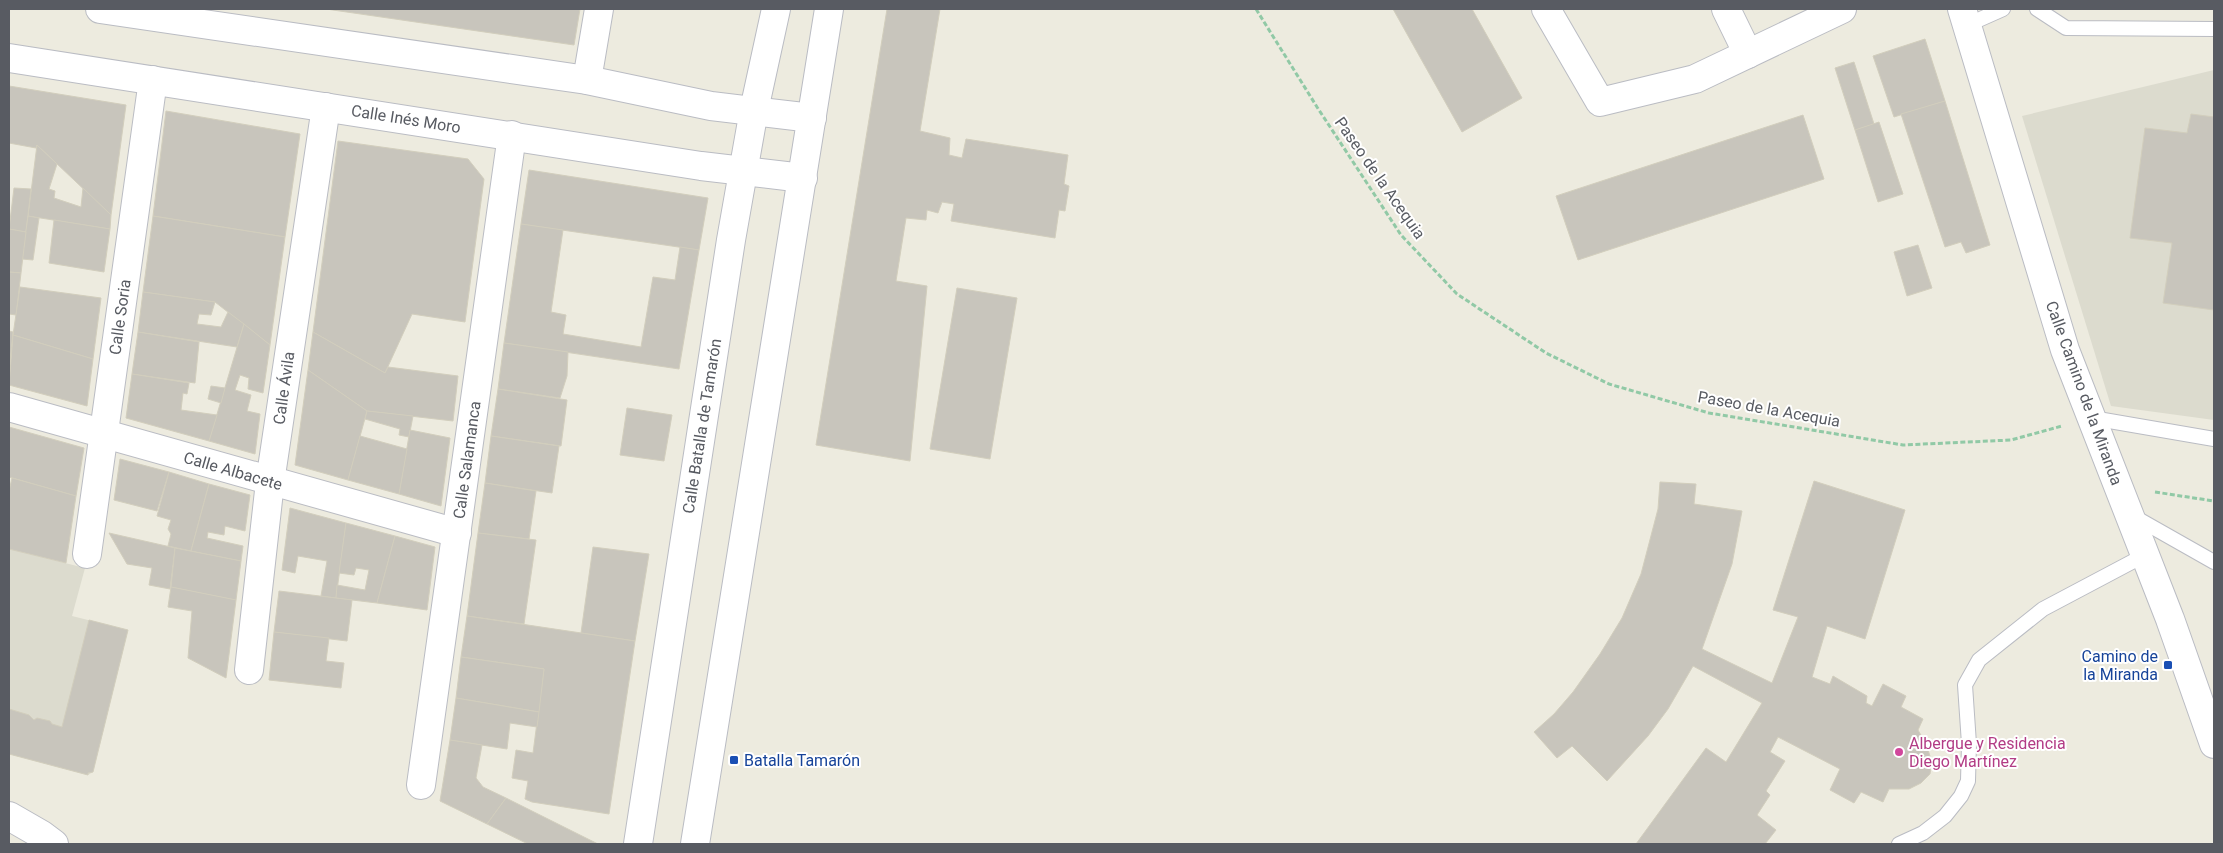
<svg xmlns="http://www.w3.org/2000/svg" width="2223" height="853" viewBox="0 0 2223 853" font-family="Roboto,sans-serif">
<rect width="100%" height="100%" fill="#edebdf"/>
<g fill="#dcdbce">
<polygon points="2214,70 2214,420 2111,406 2022,116"/>
<polygon points="9,549 85,568 72,616 128,630 93,772 88,775 9,754"/>
</g>
<g fill="#c8c5bc" stroke="#d2cebd">
<polygon points="326,9 580,9 574,45"/>
<polygon points="887,9 940,9 920,131 950,138 949,155 962,158 966,139 1068,155 1064,184 1069,186 1065,211 1059,210 1055,238 951,221 954,204 942,202 938,213 927,210 926,220 906,218 896,281 927,286 910,461 816,445"/>
<polygon points="1393,9 1472,9 1522,98 1462,132"/>
<polygon points="1925,39 1945,101 1894,117 1873,56"/>
<polygon points="1854,62 1874,124 1855,130 1835,68"/>
<polygon points="9,86 126,105 111,215 37,145 36,148 9,143"/>
<polygon points="1945,101 1990,245 1966,253 1961,242 1945,247 1901,114"/>
<polygon points="166,111 300,134 285,237 153,216"/>
<polygon points="2191,114 2214,117 2214,310 2163,303 2172,243 2130,238 2145,128 2187,133"/>
<polygon points="1803,115 1824,179 1578,260 1556,196"/>
<polygon points="1879,122 1903,194 1878,202 1855,130"/>
<polygon points="338,141 468,159 484,179 465,322 412,314 385,373 313,332"/>
<polygon points="37,145 57,164 49,189 55,191 54,198 81,207 83,188 111,215 110,229 28,216"/>
<polygon points="529,170 708,198 699,250 521,224"/>
<polygon points="14,188 31,189 26,232 9,229"/>
<polygon points="28,216 39,218 33,260 22,259"/>
<polygon points="153,216 285,237 270,345 215,302 143,292"/>
<polygon points="54,220 110,229 104,272 49,263"/>
<polygon points="521,224 563,230 551,312 566,315 563,334 641,347 653,277 675,280 680,247 699,250 679,369 504,343"/>
<polygon points="9,229 26,232 21,273 9,272"/>
<polygon points="1918,245 1932,288 1907,296 1894,252"/>
<polygon points="9,272 21,273 16,315 9,314"/>
<polygon points="20,287 101,298 93,359 13,335"/>
<polygon points="957,288 1017,298 990,459 930,449"/>
<polygon points="143,292 215,302 211,315 199,314 197,324 221,327 228,312 244,324 237,347 138,332"/>
<polygon points="244,324 270,345 263,393 248,389 249,378 240,375 235,390 251,395 247,411 260,414 255,454 209,441"/>
<polygon points="9,331 13,332 9,372"/>
<polygon points="138,332 199,342 195,383 132,374"/>
<polygon points="313,332 385,373 388,367 458,376 453,421 367,411 308,370"/>
<polygon points="13,335 93,359 87,406 9,385"/>
<polygon points="504,343 568,352 567,376 560,398 498,389"/>
<polygon points="308,370 367,411 348,480 295,465"/>
<polygon points="132,374 189,383 187,394 183,393 181,410 217,415 209,441 126,418"/>
<polygon points="211,386 225,388 221,403 208,399"/>
<polygon points="498,389 567,400 561,446 491,436"/>
<polygon points="627,408 672,415 664,461 620,455"/>
<polygon points="367,411 413,416 409,437 399,435 400,429 365,419"/>
<polygon points="9,427 84,448 76,496 9,477"/>
<polygon points="410,430 450,438 441,506 399,494"/>
<polygon points="360,436 407,449 399,494 348,480"/>
<polygon points="491,436 559,446 552,493 485,483"/>
<polygon points="120,459 169,472 157,511 114,500"/>
<polygon points="169,472 209,484 191,551 168,546 171,534 168,529 171,520 157,516"/>
<polygon points="12,478 76,496 66,563 9,549 9,491"/>
<polygon points="1814,481 1905,510 1865,639 1827,626 1812,677 1830,684 1833,676 1867,696 1866,703 1872,706 1883,684 1906,696 1901,707 1923,719 1918,730 1926,744 1932,762 1930,774 1921,783 1909,789 1889,789 1883,802 1861,792 1854,803 1830,790 1840,769 1778,737 1770,752 1785,761 1766,791 1770,795 1757,815 1776,830 1765,844 1636,844 1706,748 1726,762 1762,703 1693,666 1668,709 1648,736 1607,781 1572,746 1557,758 1534,732 1554,714 1573,692 1600,654 1622,618 1641,574 1658,509 1660,482 1696,484 1694,504 1742,511 1732,564 1702,649 1772,683 1798,617 1773,610"/>
<polygon points="485,483 536,491 529,539 478,533"/>
<polygon points="209,484 250,495 245,531 225,526 224,535 208,532 207,538 243,546 241,561 191,551"/>
<polygon points="290,508 346,523 336,598 321,596 327,561 298,556 295,573 282,570"/>
<polygon points="346,523 395,536 377,603 336,598 337,585 365,590 369,570 356,568 354,575 339,573"/>
<polygon points="109,533 175,548 170,589 149,585 152,568 127,564"/>
<polygon points="478,533 536,540 524,624 467,616"/>
<polygon points="395,536 435,547 427,610 377,603"/>
<polygon points="593,547 649,554 635,641 581,633"/>
<polygon points="175,548 241,561 236,600 171,587"/>
<polygon points="171,587 236,600 226,678 188,658 192,611 168,607"/>
<polygon points="279,591 352,600 347,641 274,632"/>
<polygon points="467,616 635,641 609,814 532,802 525,799 528,781 512,778 516,750 533,753 544,669 461,657"/>
<polygon points="89,620 128,630 93,772 88,773 88,775 9,754 9,709 29,715 34,720 37,718 50,721 52,724 62,727"/>
<polygon points="274,632 329,638 326,661 344,663 341,688 269,680"/>
<polygon points="461,657 544,669 539,712 456,698"/>
<polygon points="456,698 539,712 537,727 510,723 507,749 450,740"/>
<polygon points="450,740 482,745 476,778 483,787 506,798 487,824 440,801"/>
<polygon points="506,798 598,844 528,844 487,824"/>
</g>
<g fill="none" stroke-linecap="round" stroke-linejoin="round">
<g stroke="#babcc3" stroke-width="16">
<g id="service">
<polyline points="2037,9 2066,28 2214,29"/>
<polyline points="1967,25 2003,9"/>
<polyline points="2092,418 2214,439"/>
<polyline points="2131,515 2214,562"/>
<polyline points="1899,844 1923,833 1945,816 1961,796 1968,781 1969,744 1965,685 1979,660 2043,609 2145,555"/>
</g>
</g>
<g stroke="#babcc3" stroke-width="30">
<g id="minor">
<polyline points="100,9 587,80 711,106 812,118"/>
<polyline points="1546,9 1600,102 1695,79 1842,9"/>
<polyline points="1726,9 1748,54"/>
<polyline points="1962,9 2065,350 2170,619 2214,744"/>
<polyline points="9,58 701,166 803,178"/>
<polyline points="587,80 599,9"/>
<polyline points="9,407 457,533"/>
<polyline points="87,554 153,80"/>
<polyline points="249,670 270,482 326,107"/>
<polyline points="421,785 512,135"/>
<polyline points="9,816 42,835 54,844"/>
<polyline points="638,844 731,240 754,110 776,9"/>
<polyline points="695,844 829,9"/>
</g>
</g>
<g stroke="#91c9a6" stroke-width="3" stroke-dasharray="5 2.5" stroke-linecap="butt">
<polyline points="1256,9 1317,107 1401,235 1457,294 1546,353 1609,384 1709,413 1903,445 2011,440 2062,426"/>
<polyline points="2155,492 2214,501"/>
</g>
<use href="#service" stroke="#fff" stroke-width="14"/>
<use href="#minor" stroke="#fff" stroke-width="28"/>
</g>
<g fill="#1a4fb4" stroke="#fff" stroke-width="2">
<rect x="2163" y="660" width="10" height="10" rx="2.5"/>
<rect x="729" y="755" width="10" height="10" rx="2.5"/>
</g>
<circle fill="#d1479c" stroke="#fff" stroke-width="2" cx="1899" cy="752" r="5"/>
<g text-anchor="middle" dominant-baseline="central" stroke-width="4" stroke-linejoin="round" paint-order="stroke">
<g font-size="16" fill="#585b62" stroke="#fff">
<text transform="translate(406 119) rotate(9)">Calle Inés Moro</text>
<text transform="translate(1380 178) rotate(55)">Paseo de la Acequia</text>
<text transform="translate(120 317) rotate(-82)">Calle Soria</text>
<text transform="translate(284 388) rotate(-82)">Calle Ávila</text>
<text transform="translate(2084 393) rotate(70)">Calle Camino de la Miranda</text>
<text transform="translate(1769 409) rotate(10)">Paseo de la Acequia</text>
<text transform="translate(702 426) rotate(-81)">Calle Batalla de Tamarón</text>
<text transform="translate(467 460) rotate(-82)">Calle Salamanca</text>
<text transform="translate(233 471) rotate(16)">Calle Albacete</text>
</g>
<g font-size="16" fill="#164399" stroke="#fff" text-anchor="end">
<text x="2158" y="656">Camino de<tspan x="2158" dy="18">la Miranda</tspan></text>
<text x="744" y="760" text-anchor="start">Batalla Tamarón</text>
</g>
<g font-size="16" fill="#b23c85" stroke="#fff" text-anchor="start">
<text x="1909" y="743">Albergue y Residencia<tspan x="1909" dy="18">Diego Martínez</tspan></text>
</g>
</g>
<rect width="2223" height="853" fill="none" stroke="#585b62" stroke-width="20"/>
</svg>
